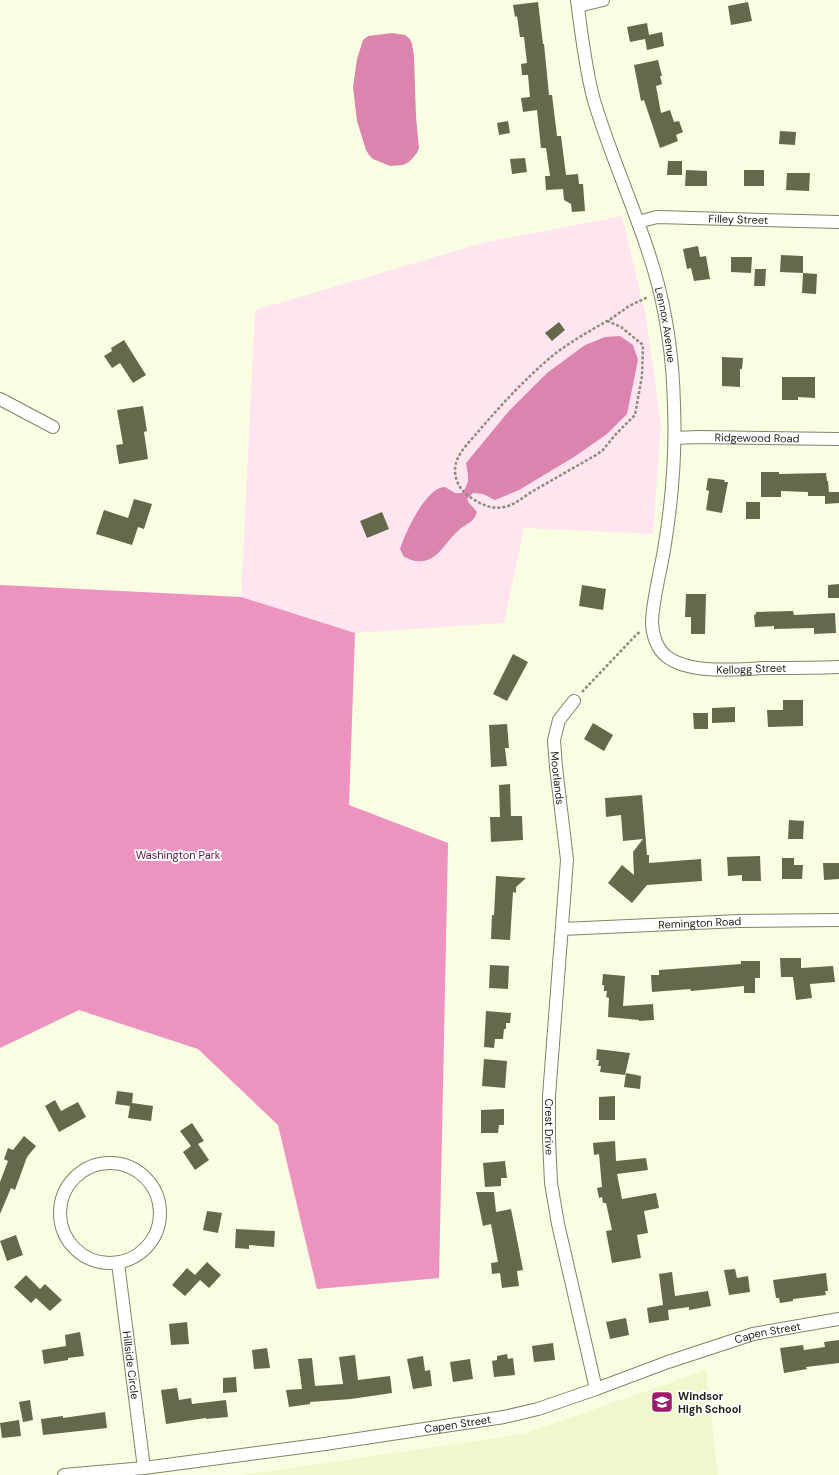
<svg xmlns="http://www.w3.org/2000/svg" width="839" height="1475" viewBox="0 0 839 1475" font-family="'DM Sans',sans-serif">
<rect width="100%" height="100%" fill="#f9fee3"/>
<polygon fill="#eff7cd" points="706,1370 718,1475 243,1475 524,1434"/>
<polygon fill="#fee5f0" points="622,216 646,316 661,424 653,534 524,528 504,623 355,633 349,805 448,843 439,1278 317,1289 278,1125 198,1049 79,1010 0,1048 0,585 241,597 255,310 486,242"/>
<polygon fill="#ec94bf" points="0,585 241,597 355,633 349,805 448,843 439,1278 317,1289 278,1125 198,1049 79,1010 0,1048"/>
<g fill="#da84ae">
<polygon points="392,33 405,35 410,39 412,44 414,56 416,117 419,148 417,153 409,162 403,165 390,166 373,159 369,155 366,150 357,121 353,87 357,59 363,40 368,36"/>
<path d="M 620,336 L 633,345 L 638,360 L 627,414 L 607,434 L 574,457 L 519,490 L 495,500 L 483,494 L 473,493 L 467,499 L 469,503 L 477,512 C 473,524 466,523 458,531 C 445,542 437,564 416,561 C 412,561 408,558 404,557 L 400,549 C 406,531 421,500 436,490 C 439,488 442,487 445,487 L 455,493 L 462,493 C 471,481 468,476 466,463 L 509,411 L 547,373 L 585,345 L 605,337 Z"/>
</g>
<g fill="#64694b">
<polygon points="538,2 543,44 544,44 549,95 552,95 557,136 561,136 566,175 578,174 579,184 583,184 585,211 572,212 571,204 564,200 563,189 546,190 545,176 550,176 546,148 541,148 537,110 523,112 521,98 530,97 528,75 522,75 521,64 527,63 524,37 520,37 517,16 515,17 513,5"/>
<polygon points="748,2 752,21 731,25 728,6"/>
<polygon points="647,23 649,35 662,32 664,46 647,50 645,39 630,42 627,27"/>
<polygon points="658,60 662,76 660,76 662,84 656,86 661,113 670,110 674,122 679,121 683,132 676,135 678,141 660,148 644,100 641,101 634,65"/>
<polygon points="508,121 510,133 499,135 497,123"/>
<polygon points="780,131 796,132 795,145 779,144"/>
<polygon points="525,158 527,172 512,174 510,159"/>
<polygon points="668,161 682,161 682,175 667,175"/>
<polygon points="686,170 707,171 707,186 685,186"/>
<rect x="744" y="170" width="20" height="16"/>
<polygon points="787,173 810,173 809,191 786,190"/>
<polygon points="698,246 700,257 706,256 710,279 694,281 691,268 687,269 683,249"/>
<polygon points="781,255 803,256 803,273 780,272"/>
<polygon points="731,257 752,257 751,273 731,272"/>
<polygon points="755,269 766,269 765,286 754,286"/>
<polygon points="803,273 817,274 816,294 802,293"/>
<polygon points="559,322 565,330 552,341 545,333"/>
<polygon points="124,340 146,375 133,383 120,363 112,368 104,356 112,351 111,348"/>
<polygon points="722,357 743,358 742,369 740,369 740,387 722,386"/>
<polygon points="782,377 815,377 815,398 798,397 798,400 782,400"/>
<polygon points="143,406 147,431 144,432 148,459 119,464 116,445 123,444 117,410"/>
<polygon points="761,472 779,472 779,474 826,473 827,481 828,481 829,492 839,492 839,503 825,504 825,496 808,496 808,492 781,491 781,497 761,497"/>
<polygon points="708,478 725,480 724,482 728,482 722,513 706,510 709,491 706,490"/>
<polygon points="134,499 152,504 144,529 138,527 132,545 96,534 104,510 128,518"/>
<rect x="746" y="502" width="14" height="17"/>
<polygon points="382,512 389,529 367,538 360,521"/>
<polygon points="839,584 839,598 828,598 828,585"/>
<polygon points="582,585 606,589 603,610 579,606"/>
<polygon points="686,594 706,594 705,634 691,634 691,617 685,617"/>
<polygon points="793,611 794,615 835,613 836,633 814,634 814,628 774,629 774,626 755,627 754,615 756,614 756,612"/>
<polygon points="513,654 528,662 507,701 493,694"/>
<polygon points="783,700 803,700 803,726 768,727 767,710 783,710"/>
<polygon points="735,707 735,722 712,723 712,708"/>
<polygon points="693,713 708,713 708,729 694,729"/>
<polygon points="593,723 613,735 604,751 584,739"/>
<polygon points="507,724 509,748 505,748 507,766 491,767 489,725"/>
<polygon points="510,784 511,816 522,816 523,840 491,842 490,817 500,817 499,785"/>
<polygon points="642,795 647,855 649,855 649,863 701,859 702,881 647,885 632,903 608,883 622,865 634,875 633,852 643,839 623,841 621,815 606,817 605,798"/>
<polygon points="789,820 804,821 803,839 788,839"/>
<polygon points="760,856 761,881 742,881 742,875 728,876 727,857"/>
<polygon points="782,858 794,858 794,865 803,865 802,879 782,879"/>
<polygon points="823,863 839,863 839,879 824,880"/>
<polygon points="496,876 526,878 516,887 516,893 513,892 510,940 491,939 492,915 494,915"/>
<polygon points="780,958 801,958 801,968 833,966 835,982 810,984 812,998 796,1000 793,977 781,977"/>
<polygon points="741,961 760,961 760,978 755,978 755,993 744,993 744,986 691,991 690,989 652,992 651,975 659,975 659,970 741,964"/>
<polygon points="490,965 509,966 508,989 489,988"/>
<polygon points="603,974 625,976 623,1006 653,1004 654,1020 639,1021 639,1020 608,1017 609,998 606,997 607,991 604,991 604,985 602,985"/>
<polygon points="486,1011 511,1013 510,1023 506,1023 506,1029 504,1029 503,1039 495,1039 494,1048 484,1047"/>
<polygon points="597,1049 630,1053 625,1075 600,1072 601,1066 598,1066 599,1060 596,1060"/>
<polygon points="484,1059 507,1061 505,1088 482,1086"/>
<polygon points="626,1073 641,1076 640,1089 624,1087"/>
<polygon points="117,1091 133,1093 132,1103 153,1106 151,1121 128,1118 130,1106 115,1104"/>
<polygon points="615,1096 615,1120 599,1120 599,1097"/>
<polygon points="55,1100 61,1111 78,1102 86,1117 59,1132 45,1106"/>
<polygon points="504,1109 504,1125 499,1125 498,1133 481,1133 481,1110"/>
<polygon points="192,1123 204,1141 198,1144 209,1160 195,1170 183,1152 191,1146 180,1131"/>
<polygon points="24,1136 36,1146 27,1157 15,1190 11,1188 0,1214 0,1182 8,1161 4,1159 8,1148 13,1150"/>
<polygon points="615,1141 616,1161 646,1158 648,1170 617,1174 622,1199 656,1193 659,1208 644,1211 648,1233 637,1235 641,1258 612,1263 606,1231 612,1230 606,1203 603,1203 602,1197 599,1198 597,1188 602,1187 599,1154 594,1155 593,1143"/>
<polygon points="505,1161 507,1178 501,1178 501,1186 485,1187 483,1163"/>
<polygon points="476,1192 494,1192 496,1212 511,1209 523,1270 517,1271 519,1286 502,1288 500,1273 492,1274 491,1263 498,1262 491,1224 483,1226"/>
<polygon points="207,1211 222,1213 218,1233 203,1230"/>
<polygon points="236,1229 275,1231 274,1247 249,1245 249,1249 235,1248"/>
<polygon points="16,1235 23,1255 7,1261 0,1241"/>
<polygon points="207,1262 221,1275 209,1288 200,1280 185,1296 172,1285 187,1268 195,1275"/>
<polygon points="735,1269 737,1278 748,1276 750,1292 729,1295 724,1270"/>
<polygon points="672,1272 675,1296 708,1291 711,1306 689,1310 689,1307 668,1310 669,1320 649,1323 647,1308 663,1305 659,1274"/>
<polygon points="826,1273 828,1291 825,1291 826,1295 793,1299 793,1301 780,1303 779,1298 776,1298 773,1280"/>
<polygon points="26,1275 40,1289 45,1284 62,1300 50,1311 36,1298 31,1303 14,1287"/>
<polygon points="626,1318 629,1335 610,1339 606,1322"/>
<polygon points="187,1322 189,1344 171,1345 169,1324"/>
<polygon points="80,1332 84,1356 68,1358 68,1360 44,1364 42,1350 66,1346 65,1335"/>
<polygon points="839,1340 839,1363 806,1367 807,1369 784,1373 780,1348 803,1345 804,1350 825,1347 824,1342"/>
<polygon points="553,1343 555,1360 534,1362 532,1346"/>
<polygon points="267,1348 270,1368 254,1369 252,1350"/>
<polygon points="507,1354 508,1359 513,1358 515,1375 494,1377 492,1361 497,1360 497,1356"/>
<polygon points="355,1355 358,1380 390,1376 392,1393 351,1399 310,1402 310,1404 289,1407 286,1390 302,1389 298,1359 312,1358 315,1386 343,1384 339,1357"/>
<polygon points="423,1356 425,1371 430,1370 432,1386 413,1389 407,1359"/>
<polygon points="470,1359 473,1379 453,1382 450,1362"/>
<polygon points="236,1377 237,1392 223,1393 223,1378"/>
<polygon points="177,1388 179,1400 191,1398 192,1404 226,1400 228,1417 206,1419 206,1418 166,1424 161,1390"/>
<polygon points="30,1400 33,1420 23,1422 19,1402"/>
<polygon points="105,1412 107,1428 43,1435 41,1419 63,1416 63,1418"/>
<polygon points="19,1420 21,1436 2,1438 0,1423"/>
</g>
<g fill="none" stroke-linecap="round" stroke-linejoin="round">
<g stroke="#7e8465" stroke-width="14">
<g id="street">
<path id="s1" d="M 577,0 C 581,32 585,65 593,97 C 610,156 637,212 654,270 C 667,314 673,360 674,405 C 676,454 672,502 664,550 C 660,574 653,598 652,622 C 652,634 657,649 666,656 C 690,675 738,669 766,668 C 791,668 815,668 839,667"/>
<polyline points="578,6 603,0"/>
<path id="s2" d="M 638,222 L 657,217 L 839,222"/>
<polyline points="0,399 53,427"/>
<path id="s3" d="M 675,438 L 698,437 L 839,439"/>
<path id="s4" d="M 574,701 L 559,720 L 554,740 L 556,767 L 567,860 L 549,1096 L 549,1139 L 551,1183 L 558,1224 L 596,1389"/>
<path id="s5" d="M 562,929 L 739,921 L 839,920"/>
<circle cx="110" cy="1213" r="50"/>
<path id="s6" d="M 118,1263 L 144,1468"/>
<path id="s7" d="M 64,1475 L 144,1468 L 325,1444 L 504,1417 L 538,1409 L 596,1389 L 668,1362 L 753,1334 L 839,1319"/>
</g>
</g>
<g stroke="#8a8d7a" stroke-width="2.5" stroke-dasharray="3 2" stroke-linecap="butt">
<path d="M 607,321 L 621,327 L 643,345 L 642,376 L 635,415 L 615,435 L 603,450 L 596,455 C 575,467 554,479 533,491 C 523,497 515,505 504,507 C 489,510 476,502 465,493 C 457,486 453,473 456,463 C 459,452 470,441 477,433 C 500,406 524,380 551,357 C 568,343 588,332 607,321 L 608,321 L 629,306 L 648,297"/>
<polyline points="582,692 637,634 641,631"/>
</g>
<use href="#street" stroke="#fff" stroke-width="12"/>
</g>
<defs>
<g id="school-square" transform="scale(1.15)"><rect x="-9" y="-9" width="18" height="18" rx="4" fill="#9e1a6a" stroke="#fff"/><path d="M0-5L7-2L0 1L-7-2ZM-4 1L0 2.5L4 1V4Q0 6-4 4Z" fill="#fff"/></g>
</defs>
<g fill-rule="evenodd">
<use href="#school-square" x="662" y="1402"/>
</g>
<g text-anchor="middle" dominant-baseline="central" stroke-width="4" stroke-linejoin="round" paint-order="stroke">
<g font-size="11" fill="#212317" stroke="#fff">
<text stroke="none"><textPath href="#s2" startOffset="101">Filley Street</textPath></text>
<text stroke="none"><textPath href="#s1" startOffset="338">Lennox Avenue</textPath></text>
<text stroke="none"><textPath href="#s3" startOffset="82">Ridgewood Road</textPath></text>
<text stroke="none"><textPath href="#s1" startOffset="763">Kellogg Street</textPath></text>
<text stroke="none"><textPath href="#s4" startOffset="83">Moorlands</textPath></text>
<text stroke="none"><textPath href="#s5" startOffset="138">Remington Road</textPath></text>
<text stroke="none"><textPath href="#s4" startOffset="433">Crest Drive</textPath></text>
<text stroke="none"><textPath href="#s7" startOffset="721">Capen Street</textPath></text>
<text stroke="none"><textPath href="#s6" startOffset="103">Hillside Circle</textPath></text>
<text stroke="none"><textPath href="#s7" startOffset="397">Capen Street</textPath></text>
</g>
<g font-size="11" fill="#5f123f" stroke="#fff">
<text x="178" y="855">Washington Park</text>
</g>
<g font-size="11" font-weight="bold" fill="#212317" stroke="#fff" text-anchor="start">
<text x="678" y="1396">Windsor<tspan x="678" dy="13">High School</tspan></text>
</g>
</g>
</svg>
